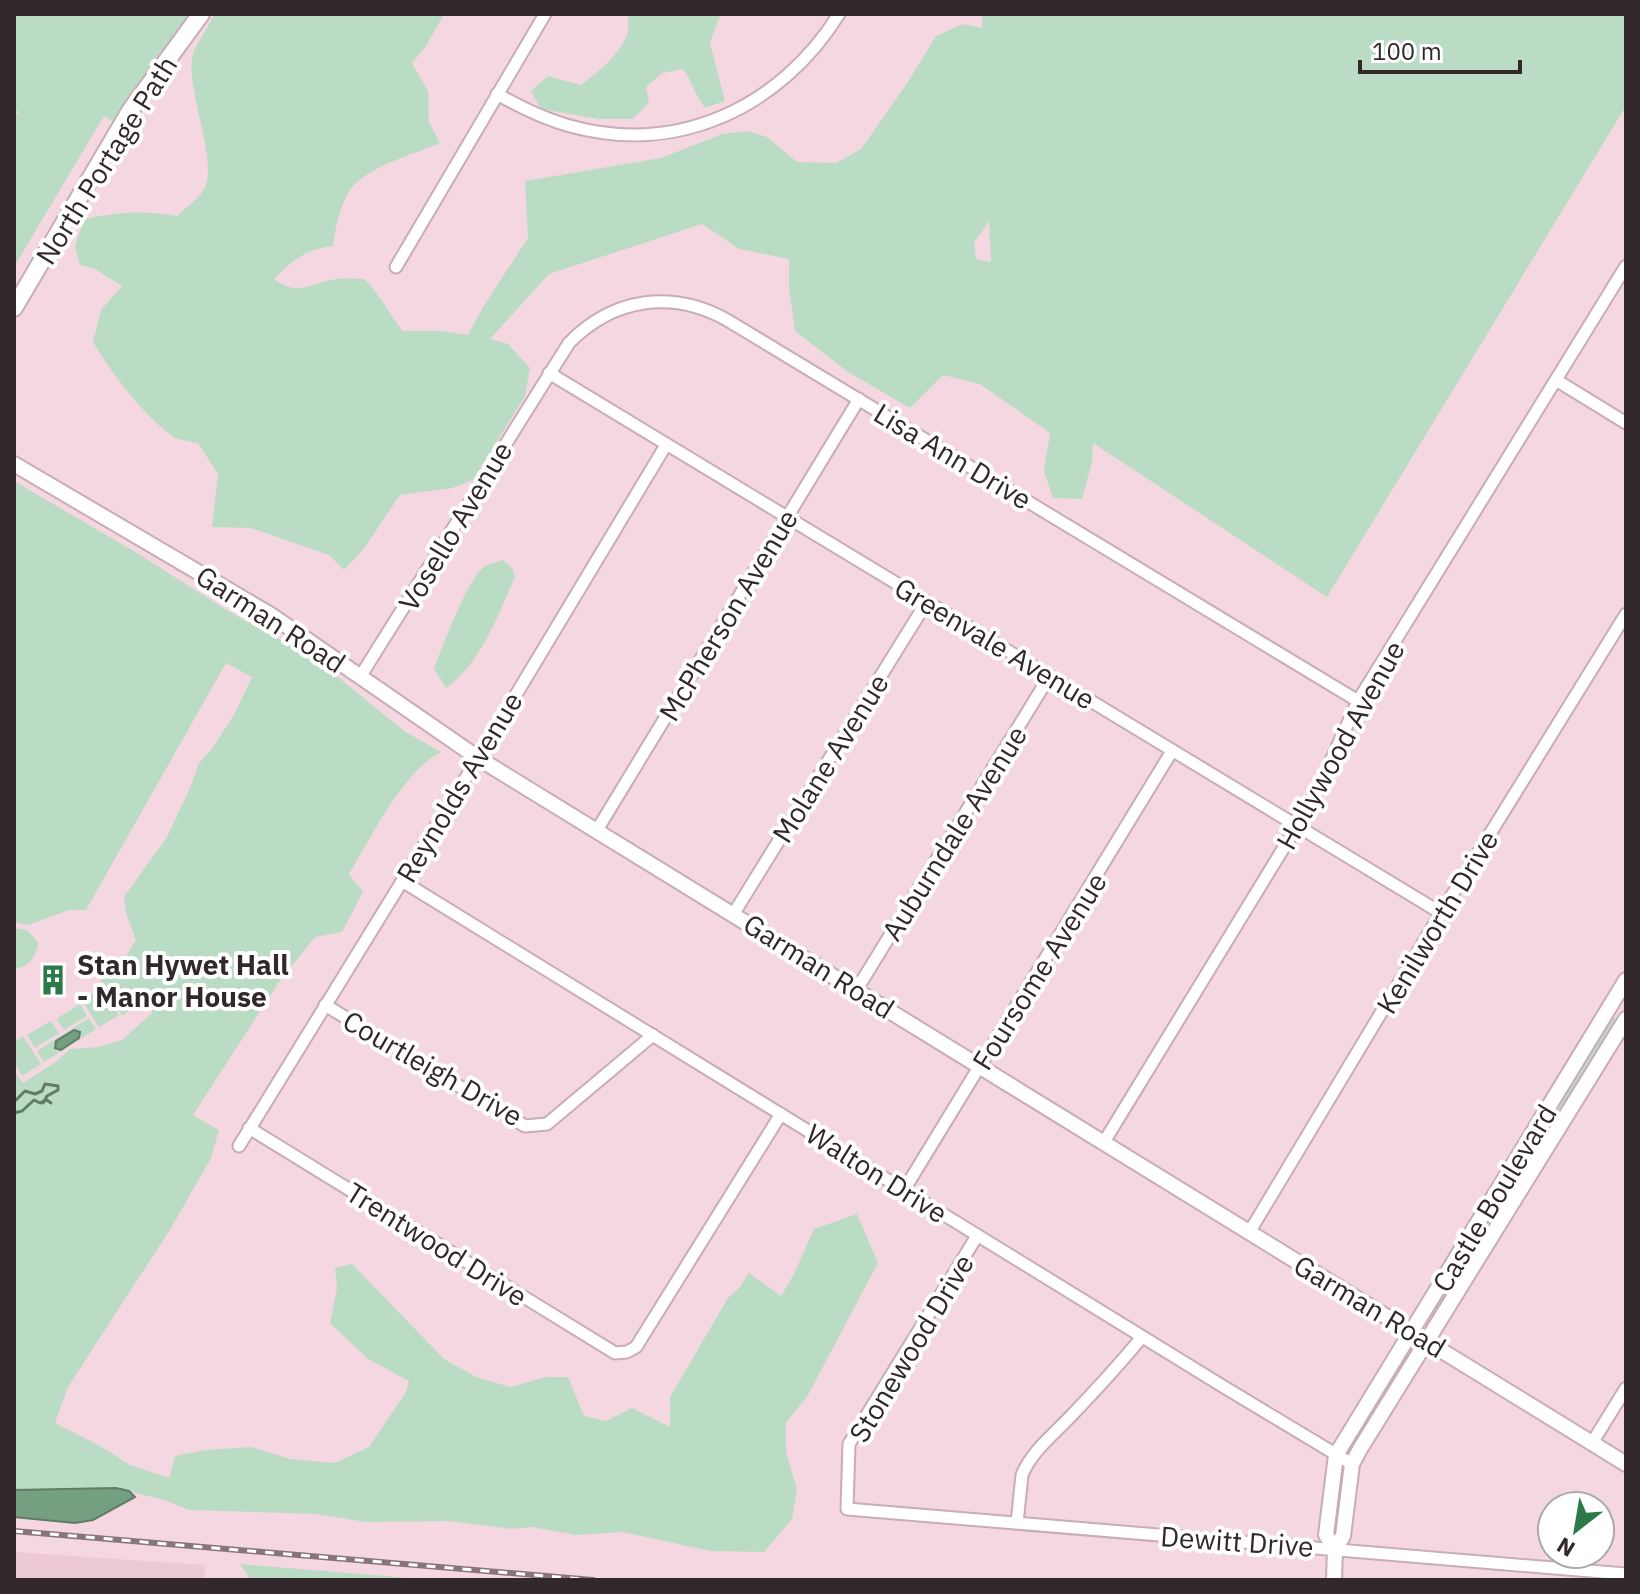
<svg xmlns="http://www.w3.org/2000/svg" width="1640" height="1594" viewBox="0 0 1640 1594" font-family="'IBM Plex Sans',sans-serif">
<rect width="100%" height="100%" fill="#f5d7e1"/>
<polygon fill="#edc8d5" points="14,1552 205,1565 204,1580 14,1580"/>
<g fill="#bbdcc4" fill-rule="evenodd">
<polygon points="14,14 195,14 116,123 104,116 14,267 14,114 19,113 14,108"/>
<path d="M 214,14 L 444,14 L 426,46 L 412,63 L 428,91 L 429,122 L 440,143 C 415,154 372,165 353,186 C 342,198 335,229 333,246 C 304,250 294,259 274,279 C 299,298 312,282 337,279 C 346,278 356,279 364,279 C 381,295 388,313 403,331 L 442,331 L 468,335 L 483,307 L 528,238 L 525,181 L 661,158 L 722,134 L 748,131 L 767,137 L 797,162 L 836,163 L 861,149 L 906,85 L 936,36 L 963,24 L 982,28 L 982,14 L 1626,14 L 1626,106 L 1327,597 L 1093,443 L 1092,462 L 1082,499 L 1053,498 L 1044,471 L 1050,433 L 980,384 L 943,375 L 910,408 L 848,372 L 795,331 L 789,287 L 789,259 L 739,249 L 702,224 L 549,274 L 490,339 L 508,344 L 530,368 L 525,396 L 473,480 L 452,488 L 400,495 L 363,550 L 344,570 L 329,555 L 251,528 L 212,527 L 218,474 L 198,443 C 190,441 180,441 174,437 C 144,417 111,372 93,342 L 101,310 L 122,286 L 95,269 L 80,265 L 75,246 L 84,219 C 117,212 144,210 177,216 C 185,208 199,199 204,189 C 219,162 187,94 192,59 C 193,46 209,28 214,14 ZM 989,221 L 991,261 L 990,262 L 976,259 L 974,243 Z"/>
<path d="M 628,14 L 723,14 L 719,18 L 710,43 L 725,101 L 705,108 C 695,95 692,81 683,69 L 662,73 L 646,87 L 649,103 L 633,119 L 599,119 L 541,109 L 531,91 L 548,76 L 581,85 C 598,72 620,55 627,34 C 629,29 628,20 628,14 Z"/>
<path d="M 14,481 L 137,553 L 228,611 L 317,660 L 404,731 L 441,752 C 403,771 371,838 349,874 L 363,892 L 342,932 L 315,937 L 281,979 L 193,1115 L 219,1130 L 211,1158 L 171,1228 L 68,1387 L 55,1423 L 102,1447 L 130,1465 L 169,1478 L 175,1456 L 206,1450 L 251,1447 L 290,1459 L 335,1463 L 369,1447 L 406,1392 L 409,1381 L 368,1359 L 330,1323 L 337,1288 L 335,1268 L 352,1264 L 444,1359 L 476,1377 L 510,1387 L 546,1377 L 568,1377 L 584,1416 L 606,1421 L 632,1408 L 670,1427 L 670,1397 L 728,1298 L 740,1287 L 749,1273 L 781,1296 L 794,1274 L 814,1229 L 857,1214 L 878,1263 L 808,1395 L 786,1423 L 786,1452 L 797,1489 L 792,1519 L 764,1552 L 710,1551 L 623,1532 L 576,1535 L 532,1527 L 512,1529 L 449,1521 L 366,1522 L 316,1514 L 189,1510 L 164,1500 L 116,1488 L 14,1490 L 14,1070 L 23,1083 L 57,1061 L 70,1049 L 98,1047 L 122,1040 L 151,1014 L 153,1008 C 142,999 131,1009 122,1016 L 98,975 L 125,958 L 136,940 L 127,916 L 124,897 L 167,837 L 190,788 L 199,763 L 212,749 L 235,713 L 252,677 L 226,663 L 86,910 L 69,910 L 28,925 L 14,922 Z"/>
<path d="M 503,560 L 512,568 L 515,577 C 498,615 481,663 446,688 L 434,669 C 443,646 467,579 485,566 C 490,563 498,562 503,560 Z"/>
<path d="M 14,928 L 27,930 L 38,942 C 37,956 29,967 14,969 Z"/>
<polygon points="102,987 119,1015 99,1027 82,1000"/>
<polygon points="80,1004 87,1016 64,1030 56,1019"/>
<polygon points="1613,1017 1617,1021 1521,1177 1517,1172"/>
<polygon points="89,1018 96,1029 44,1062 37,1051"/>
<polygon points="51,1021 59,1033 35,1048 27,1035"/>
<polygon points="23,1036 41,1064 22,1076 14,1062 14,1042"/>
<polygon points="1503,1194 1508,1198 1436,1318 1429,1313"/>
<polygon points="1404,1356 1409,1360 1354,1449 1350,1448 1348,1444"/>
<polygon points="240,1564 434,1580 251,1580"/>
</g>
<g fill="#74a081" stroke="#607c67" stroke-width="2">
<polygon points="74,1030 80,1032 79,1038 61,1050 55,1048 56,1041"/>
<polygon points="116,1488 129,1491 135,1497 93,1520 75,1523 14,1517 14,1490"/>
</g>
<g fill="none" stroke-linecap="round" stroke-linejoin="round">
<g stroke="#607c67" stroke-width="3">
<polyline points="14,1102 25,1091 35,1094 42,1091 45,1084 58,1086 58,1090 47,1096 43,1103"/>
<polyline points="14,1113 22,1111 34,1100 40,1103 47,1100 51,1103"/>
</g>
<g stroke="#c9acb6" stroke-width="15">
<g id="minor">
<path d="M 497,94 C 520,107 544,119 570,126 C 678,156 781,107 839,14"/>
<polyline points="396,267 545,14"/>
<polyline points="549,373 1441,913"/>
<polyline points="1556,380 1626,423"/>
<path d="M 360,677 L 569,343 C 613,298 672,289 727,320 L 1358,701"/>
<polyline points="597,830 859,399"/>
<polyline points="402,881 1224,1387 1352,1464"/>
<polyline points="734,913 926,603"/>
<polyline points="857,989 1049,677"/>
<polyline points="325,1005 525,1126 547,1124 653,1035"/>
<polyline points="249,1128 615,1353 627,1352 636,1347 781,1114"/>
<polyline points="1104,1142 1297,826 1320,785 1358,701 1626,266"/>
<polyline points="239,1146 478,758 666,445"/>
<polyline points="904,1190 1172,751"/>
<polyline points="1250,1231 1441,913 1626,614"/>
<polyline points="977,1236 849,1444 847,1509 1626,1574"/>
<polyline points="1592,1443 1626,1388"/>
<path d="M 1017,1523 L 1022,1475 C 1031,1452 1053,1435 1070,1417 C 1095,1391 1119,1365 1142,1337"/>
</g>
</g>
<g stroke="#c9acb6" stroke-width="18">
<g id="tertiary">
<polyline points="14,464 271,615 478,758 1626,1464"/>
<polyline points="1335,1549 1326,1535 1336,1455 1626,980"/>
<polyline points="1334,1580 1335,1549 1343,1536 1352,1464 1360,1449 1626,1019"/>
</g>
</g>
<g stroke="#c9acb6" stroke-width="20">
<polyline id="secondary" points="14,308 130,111 201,14"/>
</g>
<use href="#minor" stroke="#fff" stroke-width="11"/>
<use href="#tertiary" stroke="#fff" stroke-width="14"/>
<use href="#secondary" stroke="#fff" stroke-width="16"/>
<g stroke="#88757c" stroke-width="6">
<polyline id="rail" points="14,1531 593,1580"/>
</g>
<use href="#rail" stroke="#fff" stroke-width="3" stroke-dasharray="9" stroke-linecap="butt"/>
</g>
<defs>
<g id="building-bare" transform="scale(2.4)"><path d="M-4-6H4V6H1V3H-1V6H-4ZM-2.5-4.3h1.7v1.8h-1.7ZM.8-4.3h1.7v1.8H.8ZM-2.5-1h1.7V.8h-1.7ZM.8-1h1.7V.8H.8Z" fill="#2c7a4a" stroke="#fff" stroke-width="2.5" paint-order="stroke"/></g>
</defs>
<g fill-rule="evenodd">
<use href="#building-bare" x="53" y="980"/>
</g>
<g text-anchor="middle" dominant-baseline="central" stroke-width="8" stroke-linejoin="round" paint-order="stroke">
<g font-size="28" fill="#32272b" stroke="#fff">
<text transform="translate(106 160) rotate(-58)">North Portage Path</text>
<text transform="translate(953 456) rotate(31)">Lisa Ann Drive</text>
<text transform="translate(455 526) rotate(-59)">Vosello Avenue</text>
<text transform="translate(728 615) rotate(-59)">McPherson Avenue</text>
<text transform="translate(271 619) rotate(33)">Garman Road</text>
<text transform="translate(995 643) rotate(31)">Greenvale Avenue</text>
<text transform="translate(1340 745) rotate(-61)">Hollywood Avenue</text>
<text transform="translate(830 758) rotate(-58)">Molane Avenue</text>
<text transform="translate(459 787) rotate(-59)">Reynolds Avenue</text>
<text transform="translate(954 833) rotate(-58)">Auburndale Avenue</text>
<text transform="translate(1437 922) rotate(-59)">Kenilworth Drive</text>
<text transform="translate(819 966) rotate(32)">Garman Road</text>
<text transform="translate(1039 971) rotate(-58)">Foursome Avenue</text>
<text transform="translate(433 1068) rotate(30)">Courtleigh Drive</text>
<text transform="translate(877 1173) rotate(32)">Walton Drive</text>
<text transform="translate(1494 1198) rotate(-59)">Castle Boulevard</text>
<text transform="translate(437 1244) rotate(32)">Trentwood Drive</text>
<text transform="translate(1370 1306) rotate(31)">Garman Road</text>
<text transform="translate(911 1348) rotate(-59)">Stonewood Drive</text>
<text transform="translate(1237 1541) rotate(4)">Dewitt Drive</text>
</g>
<g font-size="28" font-weight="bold" fill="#32272b" stroke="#fff" text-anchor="start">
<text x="77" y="964">Stan Hywet Hall<tspan x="77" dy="32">- Manor House</tspan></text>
</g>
</g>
<rect width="1640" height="1594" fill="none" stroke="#32272b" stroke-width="32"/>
<g transform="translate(1576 1530) rotate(211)"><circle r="38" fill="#ffffff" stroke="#ada9aa" stroke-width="2"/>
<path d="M0-6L14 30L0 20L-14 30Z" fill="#2c7a4a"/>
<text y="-12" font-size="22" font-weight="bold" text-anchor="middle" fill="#32272b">N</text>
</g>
<path d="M1360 60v12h160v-12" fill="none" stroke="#32272b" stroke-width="4"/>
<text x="1372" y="60" font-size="24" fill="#32272b" stroke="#ffffff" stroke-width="6" paint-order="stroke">100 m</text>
</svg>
